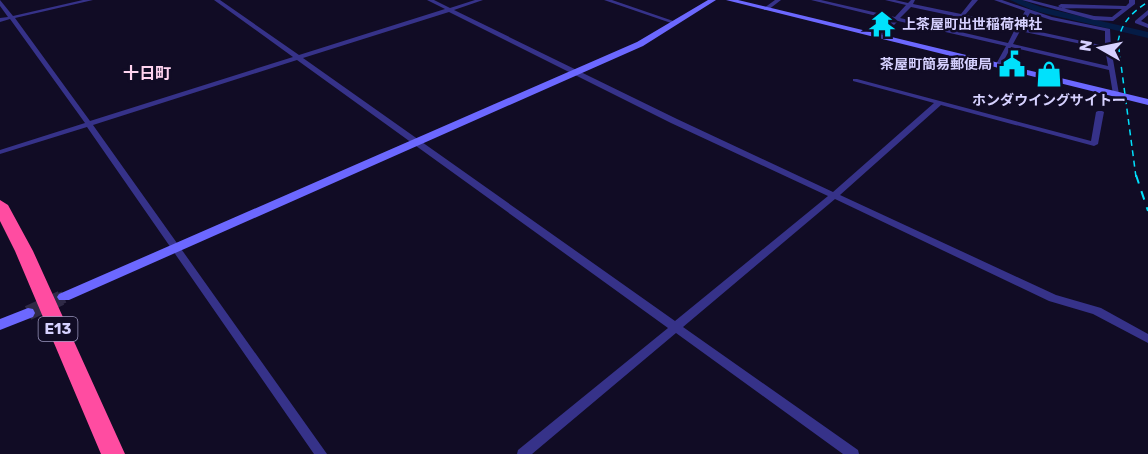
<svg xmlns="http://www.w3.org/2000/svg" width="1148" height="454" viewBox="0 0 1148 454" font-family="Rubik,'Noto Sans JP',sans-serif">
<rect width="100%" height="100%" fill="#110c25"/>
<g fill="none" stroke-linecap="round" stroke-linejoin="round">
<polygon fill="#051c46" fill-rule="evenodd" points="1010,0 1022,0 1041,7 1148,32 1148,38 1035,11"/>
<polyline stroke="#2f2a46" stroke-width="12" stroke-dasharray="12 6" stroke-linecap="butt" points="57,300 64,297"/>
<polyline stroke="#2f2a46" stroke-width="15" stroke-dasharray="15 8" stroke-linecap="butt" points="28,313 61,298"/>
<g fill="#363289" fill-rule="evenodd">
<path d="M 0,0 L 13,16 L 83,0 L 93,0 L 15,18 L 90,121 L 293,57 L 214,0 L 220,0 L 299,55 L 445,9 L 427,0 L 434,0 L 450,8 L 475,0 L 483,0 L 454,10 L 677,119 L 833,192 L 934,103 L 853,81 L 853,79 L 857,79 L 1091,141 L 1096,112 L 1098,111 L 1102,111 L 1104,112 L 1098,144 L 1094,146 L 941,105 L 840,195 L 1056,295 L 1101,308 L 1148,334 L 1148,343 L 1093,314 L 1049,301 L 835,199 L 683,327 L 858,450 L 859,454 L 843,454 L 676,333 L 532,454 L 517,454 L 518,450 L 668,328 L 297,60 L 93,125 L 327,454 L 314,454 L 87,127 L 0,154 L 0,150 L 85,123 L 10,19 L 0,22 L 0,18 L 8,17 L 0,6 ZM 449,12 L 671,123 L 828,196 L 675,321 L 303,58 Z"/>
<polygon points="604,0 612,0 679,23 674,24"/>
<polygon points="775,0 781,0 768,10 764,10 764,8"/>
<path d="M 811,0 L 821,0 L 895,17 L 906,5 L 885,0 L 895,0 L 908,3 L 911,0 L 915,0 L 913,4 L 961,14 L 972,0 L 978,0 L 965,15 L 1017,26 L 1025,11 L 994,0 L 1002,0 L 1052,17 L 1110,29 L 1111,48 L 1119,94 L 1116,96 L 1113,94 L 1109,70 L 1011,47 L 1001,66 L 998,68 L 995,66 L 1006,46 L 898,21 L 880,39 L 877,37 L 893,20 ZM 911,7 L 1015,29 L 1008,43 L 900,18 ZM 1030,13 L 1051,20 L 1105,31 L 1105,46 L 1022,28 ZM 1020,31 L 1105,49 L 1108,66 L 1013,44 Z"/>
<polygon points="1022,0 1031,0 1094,16 1112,17 1122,9 1061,8 1058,6 1061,4 1126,6 1129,3 1129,0 1135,0 1135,4 1113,21 1094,20"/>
<polygon points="1148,10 1148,15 1141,21 1148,24 1148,28 1135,23 1135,21"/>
</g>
<g fill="#6c68ff" fill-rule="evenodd">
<polygon points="708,0 716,0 643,46 69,300 59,300 57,297 59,294 637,42"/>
<polygon points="726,0 738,0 1148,99 1148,105"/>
<polygon points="28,308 33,309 35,313 33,317 0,330 0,319"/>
</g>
<polygon fill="#ff4ca1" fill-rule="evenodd" points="0,200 8,205 33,251 125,454 101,454 15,251 0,221"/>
<path stroke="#00e1fc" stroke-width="1.5" stroke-dasharray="6 4.5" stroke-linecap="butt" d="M 1136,177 L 1118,42 C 1121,23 1132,12 1148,2"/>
<polyline stroke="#00e1fc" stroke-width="2" stroke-dasharray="9 8" stroke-linecap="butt" points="1136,175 1148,211"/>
</g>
<defs>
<g id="temple-bare" transform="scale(2.07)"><path d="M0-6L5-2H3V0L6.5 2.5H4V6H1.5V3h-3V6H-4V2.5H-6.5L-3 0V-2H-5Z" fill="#00e1fc" stroke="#110c25" stroke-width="2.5" paint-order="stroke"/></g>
<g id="civic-bare" transform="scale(2.07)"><path d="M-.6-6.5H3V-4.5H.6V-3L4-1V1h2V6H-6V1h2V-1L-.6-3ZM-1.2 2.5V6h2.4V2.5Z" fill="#00e1fc" stroke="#110c25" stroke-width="2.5" paint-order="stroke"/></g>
<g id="shop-bare" transform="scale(2.07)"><path d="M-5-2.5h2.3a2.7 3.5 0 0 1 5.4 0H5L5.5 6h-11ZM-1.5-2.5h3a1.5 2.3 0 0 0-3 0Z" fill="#00e1fc" stroke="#110c25" stroke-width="2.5" paint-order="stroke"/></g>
</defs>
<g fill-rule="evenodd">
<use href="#temple-bare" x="882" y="24"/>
<use href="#civic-bare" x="1012" y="64"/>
<use href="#shop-bare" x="1049" y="74"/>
</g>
<g text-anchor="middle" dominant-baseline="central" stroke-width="5" stroke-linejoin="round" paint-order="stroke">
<g font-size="14" font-weight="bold" fill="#d6d1ff" stroke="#110c25" text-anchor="start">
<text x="902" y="24">上茶屋町出世稲荷神社</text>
<text x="992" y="64" text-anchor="end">茶屋町簡易郵便局</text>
<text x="1049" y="100" text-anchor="middle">ホンダウイングサイトー</text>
</g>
<rect fill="#110c25" stroke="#9b96be" stroke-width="1.5" x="38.5" y="317" width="39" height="24" rx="4.5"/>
<g font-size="15" font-weight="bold" fill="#d6d1ff">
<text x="58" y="329">E13</text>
</g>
<g font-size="16" font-weight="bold" fill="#ffd3ef" stroke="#110c25">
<text x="147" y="73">十日町</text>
</g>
</g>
<g transform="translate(1100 48) rotate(279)" stroke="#110c25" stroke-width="4.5" paint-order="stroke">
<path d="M0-4.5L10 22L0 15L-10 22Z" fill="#d6d1ff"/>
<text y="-9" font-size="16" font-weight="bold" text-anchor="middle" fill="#d6d1ff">N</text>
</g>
</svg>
